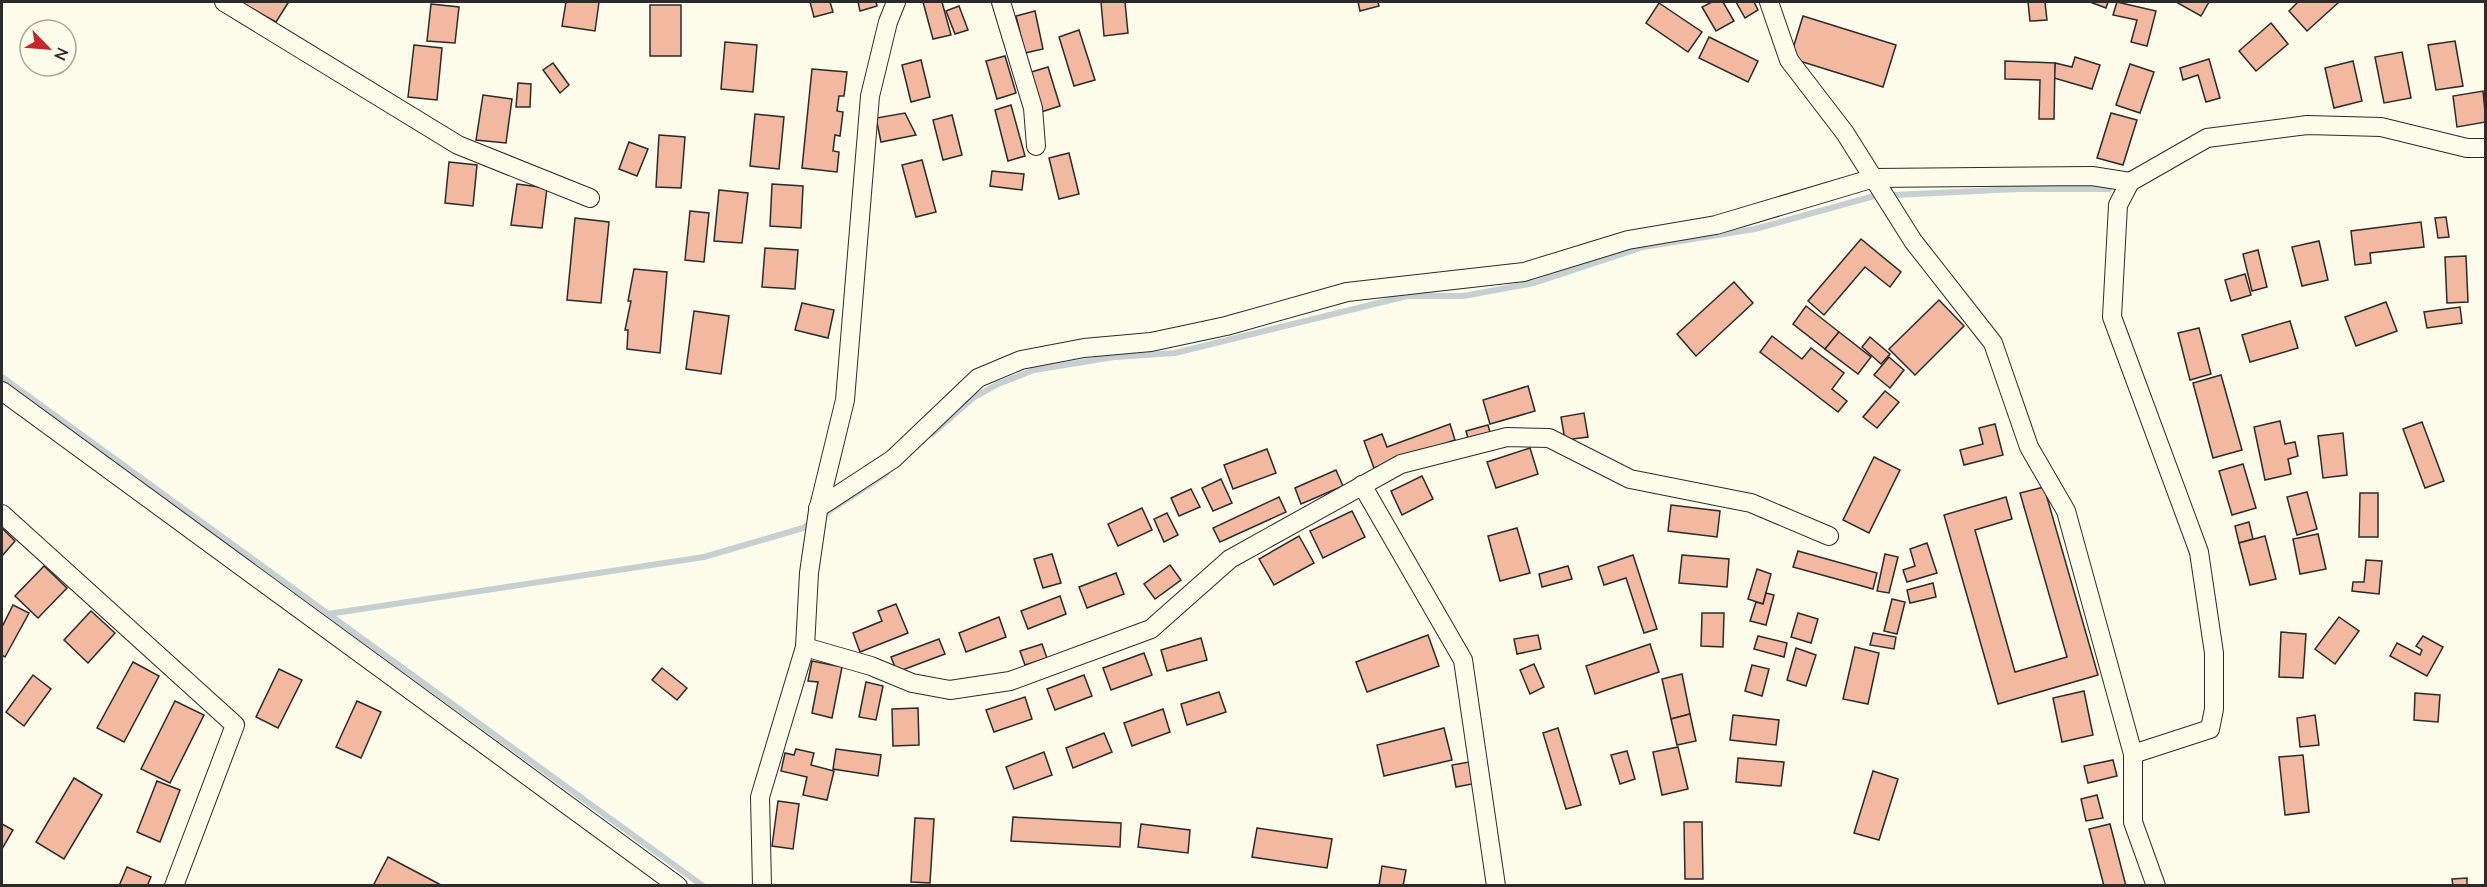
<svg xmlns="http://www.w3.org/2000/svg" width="2487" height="887" viewBox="0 0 2487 887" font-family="Mulish,sans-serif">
<rect width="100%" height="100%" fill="#fdfbea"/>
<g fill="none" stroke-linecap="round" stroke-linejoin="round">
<g stroke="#c7d0d0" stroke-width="6">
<polyline points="2,377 703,886"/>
<polyline points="932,434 973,398 998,384 1034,370 1114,357 1175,353 1407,296 1463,296 1534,283 1643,247 1755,229 1874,196 2018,189 2109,189"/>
<polyline points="328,614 704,557 803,528 886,474"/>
</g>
</g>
<g fill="#f2b8a0" stroke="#2b2b2b" stroke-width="1.5">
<polygon points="240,2 286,2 288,3 276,22"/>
<polygon points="566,2 599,2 595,31 562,26"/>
<polygon points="810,2 830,2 833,12 814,17"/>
<polygon points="858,2 876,2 877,6 860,11"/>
<polygon points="923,2 942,2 951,35 933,39"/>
<polygon points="1101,2 1125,2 1128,33 1104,36"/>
<polygon points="1358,2 1378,2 1379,6 1360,11"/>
<polygon points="1712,2 1723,2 1734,21 1716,31 1702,7"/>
<polygon points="1736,2 1754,2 1758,10 1745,18"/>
<polygon points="2028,2 2045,2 2047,20 2030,21"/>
<polygon points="2090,2 2108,2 2106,8"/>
<polygon points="2117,2 2156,11 2147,46 2131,42 2137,20 2113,15"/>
<polygon points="2176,2 2209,2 2201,16"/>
<polygon points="2298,2 2339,2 2307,31 2289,11"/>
<polygon points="1659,3 1702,32 1688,52 1646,23"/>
<polygon points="431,4 459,7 455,43 427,41"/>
<rect x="650" y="5" width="31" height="51"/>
<polygon points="959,6 968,30 955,34 946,11"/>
<polygon points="1035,11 1043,49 1025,53 1016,16"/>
<polygon points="1803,16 1896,45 1883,87 1790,58"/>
<polygon points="2271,23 2288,44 2256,71 2239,51"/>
<polygon points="1079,30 1095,80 1074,86 1059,37"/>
<polygon points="1709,37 1758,61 1748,82 1699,58"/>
<polygon points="2455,41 2463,86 2436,90 2428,45"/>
<polygon points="725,42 757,45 753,92 721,89"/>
<polygon points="414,45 442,48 437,100 408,97"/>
<polygon points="2402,52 2411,98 2384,103 2375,57"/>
<polygon points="1005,56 1016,93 997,99 986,61"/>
<polygon points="2075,57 2100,65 2092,89 2054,78 2055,63 2072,67"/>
<polygon points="2209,59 2220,98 2206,102 2198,75 2183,80 2180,68"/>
<polygon points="921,60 930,97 911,102 902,65"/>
<polygon points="2005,61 2055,63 2054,119 2039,119 2040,80 2005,79"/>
<polygon points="2353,61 2362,101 2334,108 2325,68"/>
<polygon points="553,63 569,85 560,93 543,70"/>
<polygon points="2130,64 2154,72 2140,113 2116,105"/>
<polygon points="1048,67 1060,106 1041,112 1028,73"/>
<polygon points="812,69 847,72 844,96 839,96 837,111 843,112 840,136 835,135 833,151 839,152 837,172 802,168"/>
<polygon points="518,83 531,84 530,107 516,107"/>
<polygon points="2483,91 2486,122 2457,127 2453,96"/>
<polygon points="483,95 512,99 506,143 476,140"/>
<polygon points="1011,105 1025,156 1008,161 995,110"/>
<polygon points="905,113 916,135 881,142 876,118"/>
<polygon points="2111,113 2137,120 2123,165 2097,158"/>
<polygon points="755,114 784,117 779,169 750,166"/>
<polygon points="952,115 962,155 943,160 933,120"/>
<polygon points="659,135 685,137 681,188 656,187"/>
<polygon points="629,142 648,149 637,176 619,169"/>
<polygon points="1069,153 1079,194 1059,199 1049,158"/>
<polygon points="922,160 936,212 916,217 902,165"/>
<polygon points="449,162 477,165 473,206 445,203"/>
<polygon points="992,171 1024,174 1022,190 990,186"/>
<polygon points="517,184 547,188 542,228 511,225"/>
<polygon points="772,184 803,186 801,228 770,226"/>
<polygon points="719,190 748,193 742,243 714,241"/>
<polygon points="690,211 709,213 704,262 685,260"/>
<polygon points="2446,217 2449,237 2438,238 2435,218"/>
<polygon points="575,218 609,222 601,303 567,300"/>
<polygon points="2421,222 2424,247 2370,253 2371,263 2355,265 2351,231"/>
<polygon points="1861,239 1901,272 1890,287 1865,267 1824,315 1808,301"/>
<polygon points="2319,241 2328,280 2302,286 2292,247"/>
<polygon points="765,248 798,250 795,289 762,287"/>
<polygon points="2258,250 2267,287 2252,291 2243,254"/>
<polygon points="2466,256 2468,302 2447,303 2445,257"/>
<polygon points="634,269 667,272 660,353 627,349 628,330 625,330 631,301 628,301"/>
<polygon points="2245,274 2251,295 2231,301 2225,280"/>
<polygon points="1734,282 1753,303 1696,356 1677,334"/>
<polygon points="1939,300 1964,326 1915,375 1889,349"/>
<polygon points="2386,302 2397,331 2356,346 2345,317"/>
<polygon points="802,303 834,310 828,338 795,330"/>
<polygon points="1806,306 1839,332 1825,349 1793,324"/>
<polygon points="2460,307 2462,323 2427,328 2424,312"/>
<polygon points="694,311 729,316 721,374 686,369"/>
<polygon points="2290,321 2298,348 2250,362 2242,335"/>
<polygon points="2199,328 2211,374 2190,380 2178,333"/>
<polygon points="1839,332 1871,357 1858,374 1825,349"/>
<polygon points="1772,336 1802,359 1811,348 1844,373 1832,389 1847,401 1838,412 1760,352"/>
<polygon points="1870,337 1890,354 1881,364 1862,347"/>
<polygon points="1889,357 1904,370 1890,388 1874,375"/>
<polygon points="2221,375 2242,450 2213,458 2193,383"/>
<polygon points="1528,386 1535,411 1490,424 1483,400"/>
<polygon points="1885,391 1899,402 1877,428 1863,417"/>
<polygon points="1584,413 1588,437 1565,440 1561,417"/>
<polygon points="2280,421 2285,444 2295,442 2298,456 2288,459 2291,474 2265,480 2254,427"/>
<polygon points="2422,422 2444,481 2425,488 2403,429"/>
<polygon points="1450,424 1455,440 1374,468 1364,441 1382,434 1387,447"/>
<polygon points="1995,424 2003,455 1964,465 1960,450 1983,444 1979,428"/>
<polygon points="1488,425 1491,436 1469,442 1466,431"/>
<polygon points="2343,433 2347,475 2323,478 2318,436"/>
<polygon points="1530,448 1538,474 1496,488 1487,462"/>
<polygon points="1267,449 1276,473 1233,489 1224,465"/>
<polygon points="1874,457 1900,470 1869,533 1843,520"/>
<polygon points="2243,464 2256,508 2232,515 2219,471"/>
<polygon points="1336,470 1343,486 1301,504 1295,488"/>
<polygon points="1422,476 1433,499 1402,515 1391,491"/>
<polygon points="1221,479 1232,503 1213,511 1202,488"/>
<polygon points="2044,487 2098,675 1998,704 1944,515 2006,497 2012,519 1975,530 2015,672 2067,657 2020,493"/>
<polygon points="1191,489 1200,507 1179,516 1171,498"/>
<polygon points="2307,492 2317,529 2297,535 2287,497"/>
<polygon points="2360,493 2378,493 2378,537 2359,537"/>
<polygon points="1279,497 1286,512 1220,542 1213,528"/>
<polygon points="1671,505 1720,511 1717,537 1668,531"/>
<polygon points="1142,508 1152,530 1118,546 1108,524"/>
<polygon points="1352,511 1365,537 1323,558 1310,531"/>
<polygon points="1167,513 1178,535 1164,542 1154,519"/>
<polygon points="2249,522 2253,539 2239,543 2235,526"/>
<polygon points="2,528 15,541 2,556"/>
<polygon points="1517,528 1530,573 1500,581 1488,536"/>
<polygon points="2318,534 2326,569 2300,574 2293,539"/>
<polygon points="1299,536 1314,563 1274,585 1259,559"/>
<polygon points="2265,536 2276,579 2250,585 2239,543"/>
<polygon points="1927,543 1937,573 1907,582 1903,570 1915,566 1910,549"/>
<polygon points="1798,551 1877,573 1873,589 1793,567"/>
<polygon points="1052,554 1061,583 1043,588 1034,559"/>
<polygon points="1885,554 1898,557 1889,593 1877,591"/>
<polygon points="1633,555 1657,629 1644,633 1626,578 1604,585 1598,567"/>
<polygon points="1682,555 1729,559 1727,587 1679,583"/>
<polygon points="2366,560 2382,561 2379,594 2352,591 2353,582 2364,582"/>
<polygon points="1170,565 1181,580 1155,599 1144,584"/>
<polygon points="44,566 67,588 38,618 15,596"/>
<polygon points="1568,566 1572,579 1542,587 1539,574"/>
<polygon points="1757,569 1771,574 1763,604 1748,599"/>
<polygon points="1116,573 1124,594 1087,608 1079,587"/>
<polygon points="1933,583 1936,597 1910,603 1907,590"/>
<polygon points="1766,593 1774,595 1766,625 1750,621 1756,602 1763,604"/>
<polygon points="1060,596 1066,614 1028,629 1021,611"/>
<polygon points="1892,599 1905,602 1897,634 1884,631"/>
<polygon points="896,604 908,633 860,652 853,633 882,621 878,611"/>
<polygon points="13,605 29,613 5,657 2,655 2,627"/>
<polygon points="91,611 115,633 88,663 64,640"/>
<polygon points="1702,613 1724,613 1723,647 1701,646"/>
<polygon points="1798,613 1818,619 1811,643 1791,637"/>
<polygon points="999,617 1006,637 966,652 959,633"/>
<polygon points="2339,617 2359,631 2335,664 2315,649"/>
<polygon points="2281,632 2306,634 2303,678 2279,677"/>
<polygon points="1873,633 1896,637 1894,649 1870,645"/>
<polygon points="1428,635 1439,666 1367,692 1356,662"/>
<polygon points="1538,635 1541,649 1517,654 1514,639"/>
<polygon points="1758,636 1787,643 1784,657 1754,649"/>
<polygon points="2423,636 2443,647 2427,676 2390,656 2397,643 2420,655 2422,650 2416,646"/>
<polygon points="1201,638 1207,660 1167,671 1161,650"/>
<polygon points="939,639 945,654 897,672 891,657"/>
<polygon points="1042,644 1047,658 1025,665 1020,651"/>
<polygon points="1650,644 1659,672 1595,694 1586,666"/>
<polygon points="1855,647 1879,653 1868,704 1843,699"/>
<polygon points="1796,648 1816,655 1806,686 1787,680"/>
<polygon points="1144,653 1152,675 1111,690 1103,668"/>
<polygon points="812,661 842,667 832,718 812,713 818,682 808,681"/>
<polygon points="133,662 159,676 124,742 97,728"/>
<polygon points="1534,664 1544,687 1530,694 1520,670"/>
<polygon points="1752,665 1769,669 1762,696 1745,691"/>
<polygon points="662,668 687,688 677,700 652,680"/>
<polygon points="279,669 302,680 278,728 256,717"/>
<polygon points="1682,674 1690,714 1671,719 1662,679"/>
<polygon points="33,675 51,689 24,726 6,712"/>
<polygon points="1084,675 1092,696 1055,710 1047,689"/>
<polygon points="866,682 883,686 876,720 859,717"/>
<polygon points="2084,691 2093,735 2062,742 2053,698"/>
<polygon points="1219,692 1226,712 1187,725 1181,704"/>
<polygon points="2415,693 2440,695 2438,722 2414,720"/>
<polygon points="1025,697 1032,719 994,732 986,710"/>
<polygon points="175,701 204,715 170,783 141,769"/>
<polygon points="357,701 381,712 361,758 336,747"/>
<polygon points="918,708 919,745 893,746 892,709"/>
<polygon points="1163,709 1170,732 1132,746 1124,723"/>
<polygon points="1690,714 1696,741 1677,745 1671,719"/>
<polygon points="1733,715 1779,720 1776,745 1730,740"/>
<polygon points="2315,715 2319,745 2300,747 2297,718"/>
<polygon points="1444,728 1452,760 1384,776 1377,745"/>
<polygon points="1558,728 1581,805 1566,809 1543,733"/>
<polygon points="1104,733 1112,752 1073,768 1066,748"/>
<polygon points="1678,747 1688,789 1662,795 1653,752"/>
<polygon points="796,749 814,753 811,765 834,771 827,800 803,795 807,777 781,771 785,753 794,755"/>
<polygon points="836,749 881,755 878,776 833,769"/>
<polygon points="1627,751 1635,779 1620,784 1611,755"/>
<polygon points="1044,752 1052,775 1014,789 1006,767"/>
<polygon points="2303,755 2309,812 2285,815 2279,757"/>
<polygon points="1738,758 1784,762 1781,786 1736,782"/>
<polygon points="2113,760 2117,776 2088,783 2084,766"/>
<polygon points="1469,762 1472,784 1456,787 1452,765"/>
<polygon points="1873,771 1898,779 1879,840 1854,833"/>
<polygon points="74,778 102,795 64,859 36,842"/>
<polygon points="157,781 180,790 160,842 137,832"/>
<polygon points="2097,795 2103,818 2086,821 2081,799"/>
<polygon points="778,801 799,804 793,849 772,846"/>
<polygon points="1013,817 1121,823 1120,847 1011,841"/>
<polygon points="915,818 934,819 930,883 911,882"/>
<polygon points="1684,822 1702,822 1703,879 1685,879"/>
<polygon points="2,824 13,830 2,849"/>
<polygon points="1141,824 1190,830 1188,853 1138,847"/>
<polygon points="2110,824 2126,886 2104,886 2089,829"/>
<polygon points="1257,828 1332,839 1327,868 1252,857"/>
<polygon points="388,857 441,885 373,886"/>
<polygon points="1382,866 1406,870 1403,886 1379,886"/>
<polygon points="127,867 151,877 147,886 119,886"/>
<polygon points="2467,878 2467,886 2453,886 2452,879"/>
</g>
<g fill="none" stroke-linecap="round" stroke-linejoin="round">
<g stroke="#2b2b2b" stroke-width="20">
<g id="street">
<polyline points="224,2 458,145 590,198"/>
<polyline points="1001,2 1033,108 1036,146"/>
<polyline points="1769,2 1789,60 1845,133 1913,241 1993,343 2029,447 2066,511 2133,754 2133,822 2156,886"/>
<polyline points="2,391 678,886"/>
<polyline points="1362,485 1463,660 1496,886"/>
<polyline points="818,508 893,459 978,378 1021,360 1084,348 1151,342 1226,326 1347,292 1524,272 1628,240 1716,225 1874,178 2092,176 2130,182"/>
<polyline points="2,514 235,725 174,886"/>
<polyline points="805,647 871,666 912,683 950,690 1010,681 1151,629 1230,559 1401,464 1507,437 1549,438 1630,479 1751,503 1829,536"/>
<polyline points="2133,754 2210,729 2214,709 2214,653 2199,552 2112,317 2118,205 2130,182 2207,138 2307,125 2381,127 2467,148 2486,148"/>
<polyline points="762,886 760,797 805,647 809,573 818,511 845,400 870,96 888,22 896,2"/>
</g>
</g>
<use href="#street" stroke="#fdfbea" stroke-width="18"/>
</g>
<rect width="2487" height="887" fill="none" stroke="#2b2b2b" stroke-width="6"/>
<g transform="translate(48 48) rotate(115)"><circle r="28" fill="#fdfbea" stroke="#a9a89e" stroke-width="1.5"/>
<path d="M0-4.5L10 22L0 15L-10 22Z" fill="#c62828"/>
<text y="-9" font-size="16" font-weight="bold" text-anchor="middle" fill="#2b2b2b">N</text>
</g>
</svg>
